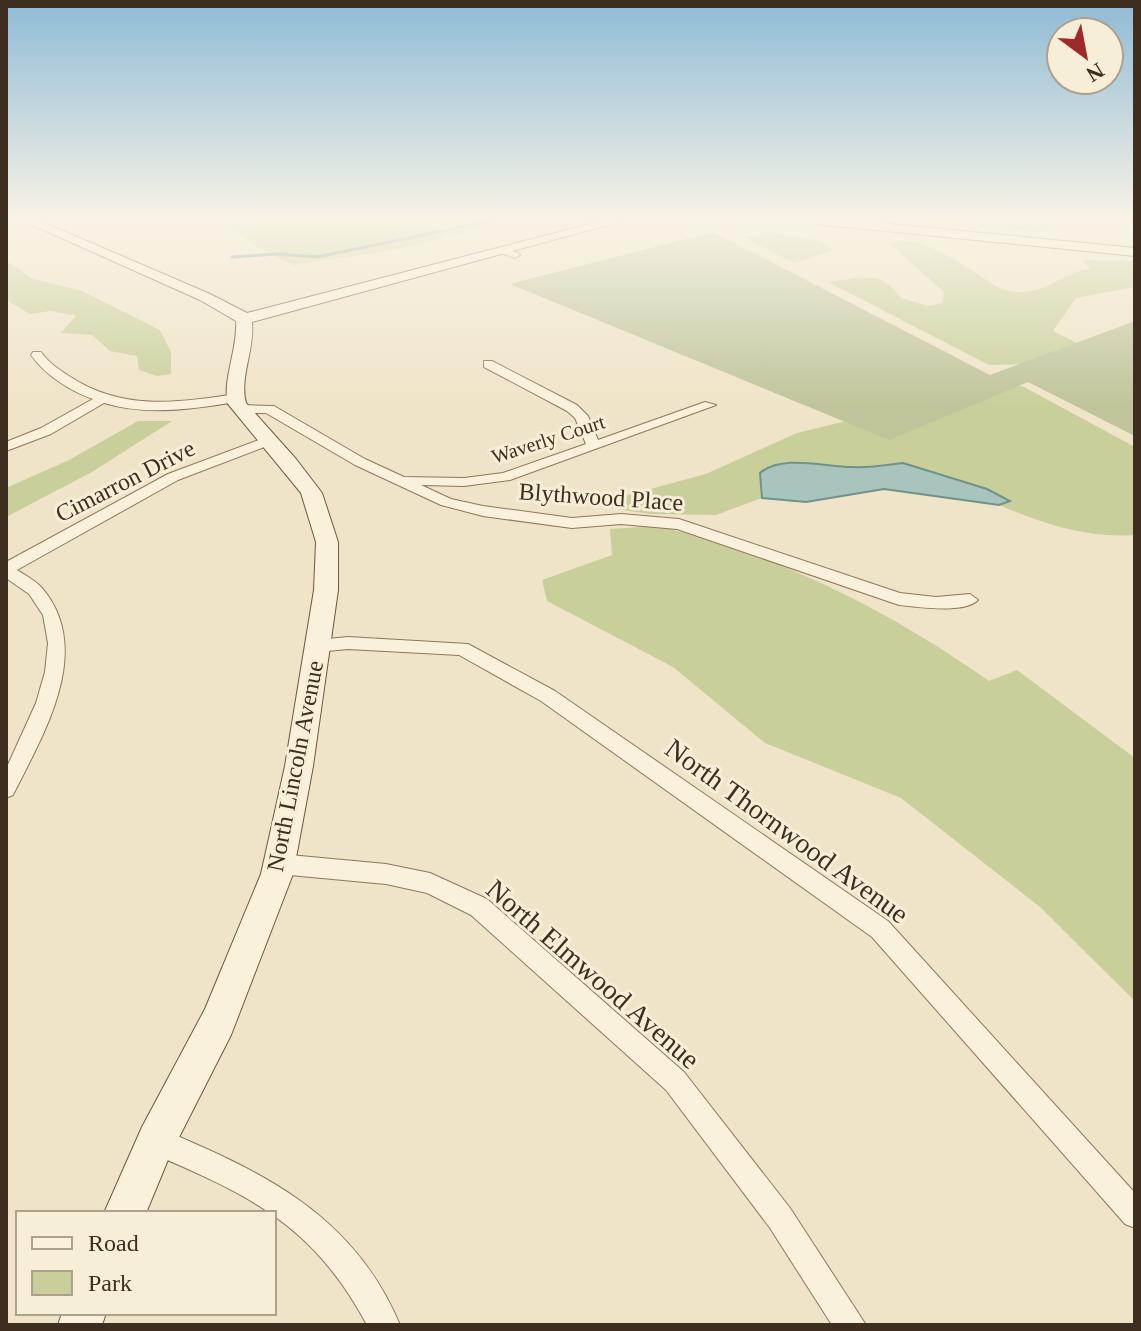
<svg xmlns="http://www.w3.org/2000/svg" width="1141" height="1331" viewBox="0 0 1141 1331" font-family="'Times New Roman',serif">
<rect width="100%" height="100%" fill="#f0e4c8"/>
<g fill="#c9cf9b">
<polygon points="207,220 514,220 394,250 293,265 257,247 230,227"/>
<polygon points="914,220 1031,223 1045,220 1069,223 1071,226 1035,232"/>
<polygon points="771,232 821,241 834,250 794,263 743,237"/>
<path d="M 903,240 C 932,244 952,258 976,273 C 989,281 999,291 1015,292 C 1048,294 1060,273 1090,269 L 1082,260 L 1135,261 L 1135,287 L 1076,298 L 1053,331 L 1079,344 L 1026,364 L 989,365 L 828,282 C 859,279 881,268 901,298 L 928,306 L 942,303 L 944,292 L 890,244 Z"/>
<polygon points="6,261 31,278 82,291 160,330 171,352 171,374 157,376 139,370 137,356 110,351 92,335 61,333 76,316 51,311 30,314 6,300"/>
<path d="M 1006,382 L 1024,387 L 1135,447 L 1135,535 C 1088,539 1041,523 999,505 L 1009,502 L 987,489 L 903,463 L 855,467 L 782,464 L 760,473 L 762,498 L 716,515 L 650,514 L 591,505 L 706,474 L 797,433 Z"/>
<polygon points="138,421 172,421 92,472 6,517 6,488 69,460"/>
<path d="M 657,526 C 777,554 889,610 989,681 L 1017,670 L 1135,758 L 1135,1001 L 1040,907 L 901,798 L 765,743 L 673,667 L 547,601 L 542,580 L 612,555 L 610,529 Z"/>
</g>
<polygon fill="#bfc49a" points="713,232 990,375 1135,321 1135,436 1028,382 889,440 510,284"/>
<path fill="#a9c4bc" stroke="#6f938a" stroke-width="2" d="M 903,463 L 987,489 L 1010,501 L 999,505 L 884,489 L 806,502 L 762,498 L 760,473 C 782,454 825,467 852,467 C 869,468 886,465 903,463 Z"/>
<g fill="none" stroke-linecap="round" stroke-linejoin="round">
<polyline stroke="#6f938a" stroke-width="3" points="232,257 277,254 317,257 495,220"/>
<g stroke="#8d765c" stroke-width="2">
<g id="street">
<polygon points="504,248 518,253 520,255 515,258 501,253 501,249"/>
<path d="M 33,352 L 41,352 C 49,363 58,369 69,376 C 122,411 176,403 236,394 L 242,398 L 236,402 C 192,409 148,416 104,403 L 51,434 L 6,451 L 6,442 L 41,428 L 93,399 C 70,391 45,375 31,355 Z"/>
<path d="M 484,361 L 492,361 L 577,405 L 588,416 L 598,440 L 705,402 L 716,405 L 510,480 L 464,486 L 421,485 L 451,499 L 483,506 L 572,518 L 621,514 L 679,519 L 900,593 L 936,597 L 970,594 L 978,600 C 964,614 919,607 899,605 L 677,529 L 621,524 L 572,528 L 483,516 L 441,505 L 355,465 L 266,413 L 241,413 L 235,409 L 241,405 L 274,406 L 365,459 L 404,477 L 464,478 L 503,473 L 586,444 L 575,418 L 567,411 L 484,367 Z"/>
<path d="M 267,437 L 274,441 L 272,444 L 178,480 L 17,570 C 25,575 36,581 42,588 C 95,650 43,735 13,795 L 6,798 L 6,769 L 36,703 L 45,672 L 48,643 L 43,615 L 29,594 L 6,578 L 6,562 L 168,474 Z"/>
<polygon points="348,637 468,644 555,691 888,921 1135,1193 1135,1228 1125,1224 872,937 541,701 459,655 348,649 317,652 308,646 317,640"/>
<polygon points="279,854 386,864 430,873 487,899 684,1072 790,1208 866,1325 832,1325 770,1228 666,1090 471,915 427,893 386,884 279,874 271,871 268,864 271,857"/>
<path d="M 156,1127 C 261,1171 353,1213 400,1325 L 367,1325 C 313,1224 248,1194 146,1151 L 142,1141 L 146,1131 Z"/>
</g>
</g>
<g stroke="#6f573f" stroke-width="2">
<g id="secondary">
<path d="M 21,220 L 38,220 L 210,294 L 247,313 L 605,220 L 626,220 L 252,322 C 255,349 239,378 246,403 L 296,459 L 322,493 L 338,542 L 338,590 L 313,766 L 293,874 L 231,1035 L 170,1155 L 146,1213 L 104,1213 L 142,1127 L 205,1009 L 261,874 L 285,766 L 314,590 L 316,542 L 301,493 L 228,404 C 222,380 238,349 236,321 L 200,300 Z"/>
<polygon points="809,220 851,220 1135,248 1135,256 815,224"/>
<polygon points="62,1313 106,1313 102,1325 58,1325"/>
</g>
</g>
<use href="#street" fill="#faf1dc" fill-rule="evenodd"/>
<use href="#secondary" fill="#faf1dc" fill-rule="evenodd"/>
</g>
<linearGradient id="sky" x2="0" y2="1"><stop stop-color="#8fbad6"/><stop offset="0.54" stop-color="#f8f3e6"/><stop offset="1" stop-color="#f8f3e6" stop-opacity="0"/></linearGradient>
<rect width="1141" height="406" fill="url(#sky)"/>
<g text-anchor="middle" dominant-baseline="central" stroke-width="6" stroke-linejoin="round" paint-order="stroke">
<g font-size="20" fill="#3d2e20" stroke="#f7eed8">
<text transform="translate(548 439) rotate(-18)">Waverly Court</text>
</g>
<g font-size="24" fill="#3d2e20" stroke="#f7eed8">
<text transform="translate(125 481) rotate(-27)">Cimarron Drive</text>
<text transform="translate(601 497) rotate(4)">Blythwood Place</text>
<text transform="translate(295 766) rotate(-79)">North Lincoln Avenue</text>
</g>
<g font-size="28" fill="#3d2e20" stroke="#f7eed8">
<text transform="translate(787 831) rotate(36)">North Thornwood Avenue</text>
<text transform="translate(593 974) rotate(41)">North Elmwood Avenue</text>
</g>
</g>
<rect width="1141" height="1331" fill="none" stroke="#3d2e20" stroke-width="16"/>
<rect x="16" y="1211" width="260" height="104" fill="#f7eed8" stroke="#ada18e" stroke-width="2"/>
<rect x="32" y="1237" width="40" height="12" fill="#faf1dc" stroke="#ada18e" stroke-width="2"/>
<text x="88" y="1251" font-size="24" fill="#3d2e20">Road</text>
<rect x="32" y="1271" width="40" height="24" fill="#c9cf9b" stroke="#ada18e" stroke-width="2"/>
<text x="88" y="1291" font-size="24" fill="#3d2e20">Park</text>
<g transform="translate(1085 56) rotate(148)"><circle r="38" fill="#f7eed8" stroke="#ada18e" stroke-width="2"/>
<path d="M0-6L14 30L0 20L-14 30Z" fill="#9e2a2b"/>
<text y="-12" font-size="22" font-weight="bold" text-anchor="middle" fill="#3d2e20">N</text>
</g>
</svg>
